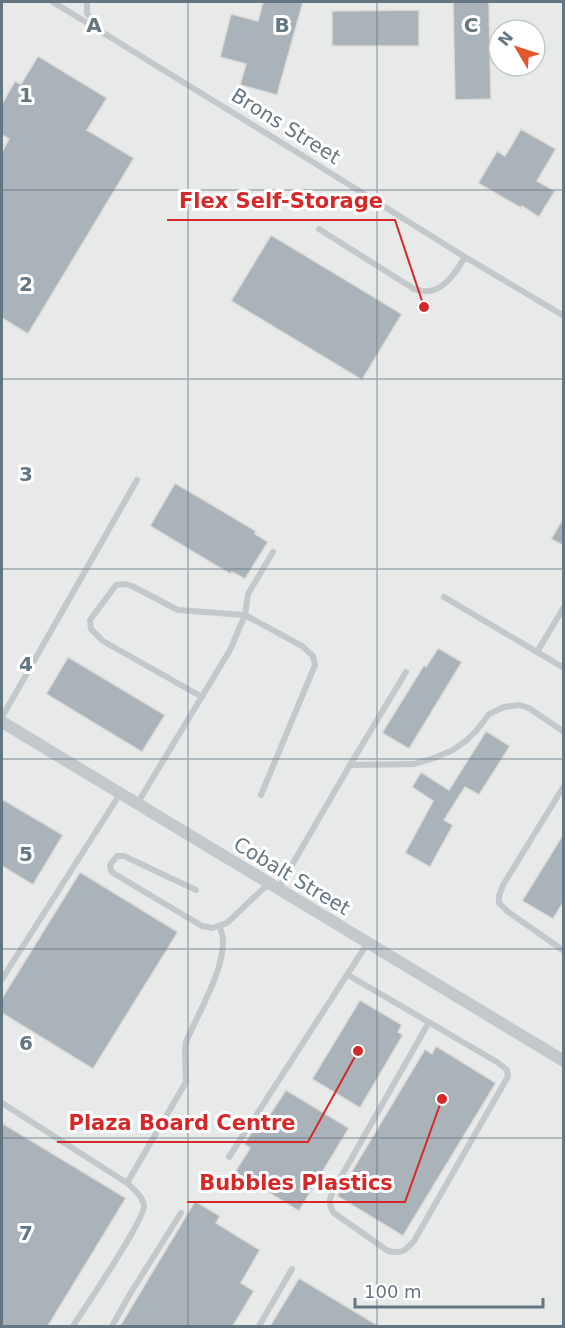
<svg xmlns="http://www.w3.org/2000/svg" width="565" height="1328" viewBox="0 0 565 1328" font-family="'DejaVu Sans',sans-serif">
<rect width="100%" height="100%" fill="#fafaf8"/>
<path fill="#e8e9e9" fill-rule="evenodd" d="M 2,2 L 563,2 L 563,1326 L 2,1326 ZM 499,30 L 535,30 L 535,66 L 499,66 Z"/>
<g fill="#aab3b9" stroke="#dcdcda" stroke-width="1.5">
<polygon points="263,2 303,2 277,95 240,85 246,64 220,57 231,14 258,21"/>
<polygon points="453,2 489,2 491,99 455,100"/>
<polygon points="419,10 419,46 332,46 332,11"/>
<polygon points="38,56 107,98 87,130 134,158 28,334 2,318 2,152 9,139 2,135 2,104 15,81 21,84"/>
<polygon points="521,129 556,149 537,181 555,191 539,217 522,206 521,208 478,183 497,151 505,156"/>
<polygon points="271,235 402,314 362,380 231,301"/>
<polygon points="175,483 256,531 255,534 268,542 245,579 232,572 230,574 150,526"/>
<polygon points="564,517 564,546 551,539"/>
<polygon points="438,648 462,662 409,749 382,733 424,665 426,667"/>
<polygon points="68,657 165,715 142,752 46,694"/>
<polygon points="486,731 510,746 479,795 465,787 444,820 453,825 430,867 405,853 433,801 412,787 421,772 449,790"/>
<polygon points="2,799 63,835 33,885 2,866"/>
<polygon points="564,833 564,901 553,919 522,901"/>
<polygon points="80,872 178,932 93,1069 2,1013 2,998"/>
<polygon points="360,1000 402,1025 398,1032 403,1035 360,1108 312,1079"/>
<polygon points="436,1046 496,1083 403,1236 337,1196 425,1049 432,1054"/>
<polygon points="286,1090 349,1128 299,1211 235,1172 250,1148 244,1144 264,1113 269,1116"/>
<polygon points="2,1123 126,1198 48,1326 2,1326"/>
<polygon points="195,1201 220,1216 216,1223 260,1250 241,1283 254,1291 233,1326 120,1326"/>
<polygon points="299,1278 379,1326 270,1326"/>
</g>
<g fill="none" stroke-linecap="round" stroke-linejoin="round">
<g stroke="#c3c8cc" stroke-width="6">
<polyline points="53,2 308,159 465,257 564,316"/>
<polyline points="87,2 87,13 97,27"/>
<path d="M 319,229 L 414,289 C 418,290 425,292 429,291 C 446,289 457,270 465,257"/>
<polyline points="444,597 564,668"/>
<polyline points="537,652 564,607"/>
<polyline points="202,697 103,641 91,629 90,620 116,585 126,584 132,586 178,610 245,615 302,646 313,656 315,665 261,795"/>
<polyline points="2,717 137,480"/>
<polyline points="350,765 414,764 434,758 453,750 467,740 477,730 489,714 504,707 519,705 529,708 564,732"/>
<polyline points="564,786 503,885 499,896 499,903 507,911 564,951"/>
<polyline points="137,804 230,650 245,615 248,594 273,552"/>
<polyline points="278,889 350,765 406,672"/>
<polyline points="196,890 124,856 117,856 110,865 111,870 113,873 202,926 212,928 227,923 268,884"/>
<path d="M 348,975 L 497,1062 L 507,1070 L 508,1076 L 506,1080 L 414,1241 C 405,1251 402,1254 388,1251 L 334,1213 C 328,1204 329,1200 333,1191 L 429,1022"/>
<polyline points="2,979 120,794"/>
<path d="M 2,1103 L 127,1183 C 134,1189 142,1196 144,1205 C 146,1218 84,1309 73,1326"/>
<polyline points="229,1157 367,944"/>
<path d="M 127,1183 L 186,1082 L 185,1052 L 186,1042 C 198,1013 224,971 223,940 C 223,935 221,931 220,927"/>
<polyline points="112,1326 130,1294 181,1213"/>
<polyline points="259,1326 292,1269"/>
</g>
<polyline stroke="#c3c8cc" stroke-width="12" points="2,722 564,1061"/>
</g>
<path fill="none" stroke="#657683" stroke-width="1.5" stroke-opacity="0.55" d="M 188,2 L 188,1326M 377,2 L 377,1326M 2,190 L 564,190M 2,379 L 564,379M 2,569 L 564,569M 2,759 L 564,759M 2,949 L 564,949M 2,1138 L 564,1138"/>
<g text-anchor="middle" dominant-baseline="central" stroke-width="6" stroke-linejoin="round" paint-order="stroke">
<g font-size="20" fill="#657683" stroke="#fff">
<text transform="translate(286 126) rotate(32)">Brons Street</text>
<text transform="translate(292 876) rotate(31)">Cobalt Street</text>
</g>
</g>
<g font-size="20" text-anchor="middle" font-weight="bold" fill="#657683" stroke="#fff" stroke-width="6" stroke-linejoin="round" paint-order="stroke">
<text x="94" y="32">A</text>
<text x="282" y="32">B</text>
<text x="471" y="32">C</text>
<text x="26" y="102">1</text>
<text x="26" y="291">2</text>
<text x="26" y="481">3</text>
<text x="26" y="671">4</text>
<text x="26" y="861">5</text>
<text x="26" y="1050">6</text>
<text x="26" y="1240">7</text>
</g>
<path fill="none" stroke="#d62828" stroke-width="2" d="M424 307L395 220H167M358 1051L308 1142H57M442 1099L405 1202H187"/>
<g fill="#d62828" stroke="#fff" stroke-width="2">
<circle cx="424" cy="307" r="6"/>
<circle cx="358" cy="1051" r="6"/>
<circle cx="442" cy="1099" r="6"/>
</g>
<g font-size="21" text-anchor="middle" font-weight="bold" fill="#d62828" stroke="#fff" stroke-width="6" stroke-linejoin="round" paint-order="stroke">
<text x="281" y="208">Flex Self-Storage</text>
<text x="182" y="1130">Plaza Board Centre</text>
<text x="296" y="1190">Bubbles Plastics</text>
</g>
<rect width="565" height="1328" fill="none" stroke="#657683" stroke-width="6"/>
<g transform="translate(517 48) rotate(309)"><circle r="28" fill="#ffffff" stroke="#c1c8cd" stroke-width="1.5"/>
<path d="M0-4.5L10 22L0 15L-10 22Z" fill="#e4572e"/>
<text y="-9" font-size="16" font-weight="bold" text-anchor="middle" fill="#657683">N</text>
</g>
<path d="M355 1298v9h188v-9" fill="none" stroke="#657683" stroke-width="3"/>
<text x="364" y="1298" font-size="18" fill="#657683" stroke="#ffffff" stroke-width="4.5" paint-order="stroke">100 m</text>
</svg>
